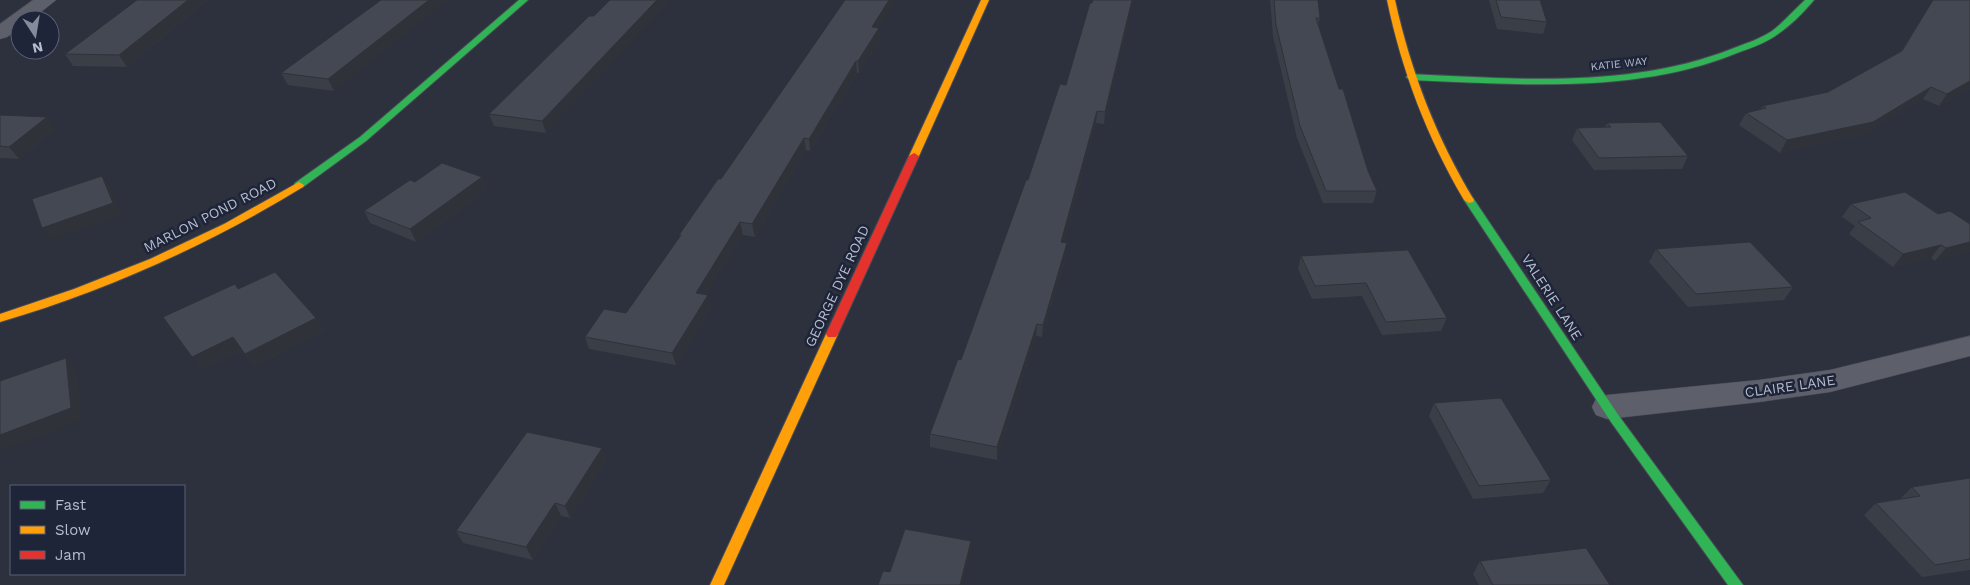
<svg xmlns="http://www.w3.org/2000/svg" width="1970" height="585" viewBox="0 0 1970 585" font-family="'Work Sans',sans-serif">
<rect width="100%" height="100%" fill="#2c313d"/>
<g fill="none" stroke-linecap="round" stroke-linejoin="round">
<g stroke="#494c56" stroke-width="1">
<g id="street">
<polygon points="33,0 56,0 31,20 20,20 20,28 7,37 0,39 0,24"/>
<polygon points="1970,336 1970,356 1830,392 1759,402 1607,419 1596,415 1592,407 1596,399 1607,395 1759,380 1830,370"/>
</g>
</g>
<g stroke="#494c56" stroke-width="2">
<g id="fast">
<polygon points="519,0 528,0 366,141 303,187 295,187 294,185 295,183 360,137"/>
<path d="M 1805,0 L 1814,0 C 1804,12 1791,25 1778,34 C 1766,43 1751,48 1737,53 C 1635,95 1518,84 1410,80 L 1406,77 L 1410,74 C 1517,79 1632,89 1734,48 C 1747,43 1760,39 1772,31 C 1784,22 1794,10 1805,0 Z"/>
<polygon points="1469,197 1473,198 1619,416 1743,585 1728,585 1611,422 1464,200"/>
</g>
</g>
<g stroke="#494c56" stroke-width="2">
<g id="slow">
<polygon points="981,0 989,0 919,156 917,158 911,158 909,156"/>
<path d="M 1387,0 L 1395,0 C 1411,72 1436,137 1474,200 L 1473,202 L 1469,203 L 1464,200 C 1427,137 1402,72 1387,0 Z"/>
<path d="M 299,182 L 304,185 L 303,187 C 208,245 106,291 0,322 L 0,314 L 74,289 L 150,259 L 224,224 Z"/>
<polygon points="832,330 838,334 724,585 710,585 826,334"/>
</g>
</g>
<g stroke="#494c56" stroke-width="2">
<polygon id="jam" points="914,153 919,156 838,334 836,337 828,337 826,334 909,156"/>
</g>
<use href="#street" fill="#5d606a" fill-rule="evenodd"/>
<use href="#fast" fill="#30b455" fill-rule="evenodd"/>
<use href="#slow" fill="#ff9f0a" fill-rule="evenodd"/>
<use href="#jam" fill="#e5322d" fill-rule="evenodd"/>
</g>
<g fill="#3a3e47">
<polygon points="137,0 208,0 127,67 73,66 65,54"/>
<polygon points="381,0 334,91 288,85 281,73"/>
<polygon points="1093,0 1134,0 1104,124 1096,123 1064,243 1066,256 1042,337 1036,336 997,460 930,447 930,434 961,360 1028,180 1066,85"/>
<polygon points="1270,0 1318,0 1320,18 1318,25 1339,89 1368,171 1377,191 1373,203 1323,203 1297,138 1273,36"/>
<polygon points="1489,0 1540,0 1547,22 1543,34 1497,29"/>
<polygon points="1933,0 1970,0 1970,88 1939,106 1923,99 1864,134 1780,153 1739,125 1746,113 1760,110 1762,106 1828,92 1901,51"/>
<polygon points="594,16 546,133 494,126 489,114"/>
<polygon points="879,29 880,40 859,73 857,73 810,151 806,150 755,237 743,235 706,295 711,308 676,365 589,349 585,337 626,313 680,238 679,235 721,179"/>
<polygon points="0,115 56,129 19,159 0,158"/>
<polygon points="1607,123 1688,156 1682,169 1594,170 1572,140 1577,128 1605,127"/>
<polygon points="482,177 487,190 416,242 370,223 364,211 415,182"/>
<polygon points="1851,204 1938,214 1970,224 1935,261 1931,258 1893,267 1849,234 1855,226 1842,217"/>
<polygon points="1656,249 1793,287 1784,300 1688,307 1649,262"/>
<polygon points="1408,250 1447,318 1441,331 1382,335 1362,296 1312,299 1298,269 1301,256"/>
<polygon points="238,289 316,318 324,331 254,367 242,350 202,370"/>
<polygon points="1434,403 1551,480 1543,493 1473,499 1429,416"/>
<polygon points="602,448 606,461 570,518 561,516 533,560 463,543 456,531"/>
<polygon points="1970,478 1970,570 1922,577 1864,515 1876,503 1900,499 1912,487"/>
<polygon points="1480,561 1610,585 1479,585 1473,574"/>
</g>
<g fill="#303239">
<polygon points="188,0 208,0 127,67 119,55"/>
<polygon points="429,0 448,0 334,91 328,79"/>
<polygon points="657,0 671,0 546,133 542,121"/>
<polygon points="889,0 897,0 879,29 880,40 859,73 858,61 872,27"/>
<polygon points="1132,0 1134,0 1134,2 1104,124 1105,112"/>
<polygon points="856,61 857,73 810,151 809,139"/>
<polygon points="1970,81 1970,88 1939,106 1947,94"/>
<polygon points="1931,87 1923,99 1864,134 1780,153 1787,140"/>
<polygon points="1097,111 1096,123 1061,255 1061,242"/>
<polygon points="47,117 56,129 19,159 9,147"/>
<polygon points="804,138 806,150 755,237 752,224"/>
<polygon points="102,176 111,188 122,216 51,240 42,228"/>
<polygon points="482,177 487,190 416,242 410,229"/>
<polygon points="740,222 743,235 700,306 696,293"/>
<polygon points="1970,242 1970,252 1935,261 1946,248"/>
<polygon points="1067,243 1066,256 1042,337 1043,325"/>
<polygon points="1941,245 1931,258 1893,267 1903,254"/>
<polygon points="708,295 711,308 676,365 672,353"/>
<polygon points="316,318 324,331 254,367 245,354"/>
<polygon points="1037,324 1036,336 997,460 997,447"/>
<polygon points="233,337 242,350 202,370 192,357"/>
<polygon points="66,358 77,371 82,421 0,452 0,435"/>
<polygon points="602,448 606,461 570,518 565,506"/>
<polygon points="555,503 561,516 533,560 526,547"/>
<polygon points="971,541 971,553 963,585 960,585"/>
</g>
<g fill="#444852" stroke="#303239">
<polygon points="137,0 188,0 119,55 65,54"/>
<polygon points="381,0 429,0 328,79 281,73"/>
<polygon points="610,0 657,0 542,121 489,114 589,16 594,16"/>
<polygon points="845,0 889,0 872,27 879,28 858,61 856,61 809,139 804,138 752,224 740,222 696,293 708,295 672,353 585,337 604,309 626,313 681,235 679,235 718,179 721,179"/>
<polygon points="1093,0 1132,0 1105,112 1097,111 1061,242 1067,243 1043,325 1037,324 997,447 930,434 958,359 961,360 1026,180 1028,180 1060,84 1066,85 1090,3 1092,3"/>
<polygon points="1274,0 1318,0 1320,18 1316,18 1339,89 1343,89 1368,171 1377,191 1326,191 1300,126 1276,25"/>
<polygon points="1496,0 1540,0 1547,22 1501,17"/>
<polygon points="1933,0 1970,0 1970,81 1947,94 1931,87 1873,122 1787,140 1746,113 1766,108 1762,106 1828,92 1902,51"/>
<polygon points="0,115 47,117 9,147 0,146"/>
<polygon points="1660,122 1688,156 1599,158 1577,128 1611,127 1607,123"/>
<polygon points="442,163 482,177 410,229 364,211 410,180 415,182"/>
<polygon points="102,176 113,203 42,228 32,199"/>
<polygon points="1905,192 1938,214 1950,211 1970,224 1970,242 1946,248 1941,245 1903,254 1858,222 1871,218 1851,204"/>
<polygon points="1750,242 1793,287 1696,294 1656,249"/>
<polygon points="1408,250 1447,318 1386,322 1366,283 1315,286 1301,256"/>
<polygon points="275,272 316,318 245,354 233,337 192,357 163,317 235,284 238,289"/>
<polygon points="66,358 71,408 0,435 0,381"/>
<polygon points="1501,398 1551,480 1479,486 1434,403"/>
<polygon points="527,432 602,448 565,506 555,503 526,547 456,531"/>
<polygon points="1970,478 1970,559 1935,565 1876,503 1920,496 1912,487"/>
<polygon points="905,529 971,541 960,585 878,585 883,571 890,572"/>
<polygon points="1586,548 1610,585 1493,585 1480,561"/>
</g>
<g text-anchor="middle" dominant-baseline="central" stroke-width="5" stroke-linejoin="round" paint-order="stroke">
<g font-size="11" fill="#b7bcce" stroke="#1e2539">
<text transform="translate(1619 64) rotate(-6)">KATIE WAY</text>
</g>
<g font-size="14" fill="#b7bcce" stroke="#1e2539">
<text transform="translate(210 215) rotate(-27)">MARLON POND ROAD</text>
<text transform="translate(837 286) rotate(-65)">GEORGE DYE ROAD</text>
<text transform="translate(1552 297) rotate(57)">VALERIE LANE</text>
<text transform="translate(1790 386) rotate(-8)">CLAIRE LANE</text>
</g>
</g>
<rect x="10" y="485" width="175" height="90" fill="#1e2539" stroke="#5b6175"/>
<rect x="20" y="501" width="25" height="8" fill="#30b455" stroke="#5b6175"/>
<text x="55" y="510" font-size="15" fill="#b7bcce">Fast</text>
<rect x="20" y="526" width="25" height="8" fill="#ff9f0a" stroke="#5b6175"/>
<text x="55" y="535" font-size="15" fill="#b7bcce">Slow</text>
<rect x="20" y="551" width="25" height="8" fill="#e5322d" stroke="#5b6175"/>
<text x="55" y="560" font-size="15" fill="#b7bcce">Jam</text>
<g transform="translate(35 35) rotate(168)"><circle r="24" fill="#1e2539" stroke="#5b6175"/>
<path d="M0-4L9 19L0 12L-9 19Z" fill="#868b9b"/>
<text y="-8" font-size="14" font-weight="bold" text-anchor="middle" fill="#b7bcce">N</text>
</g>
</svg>
